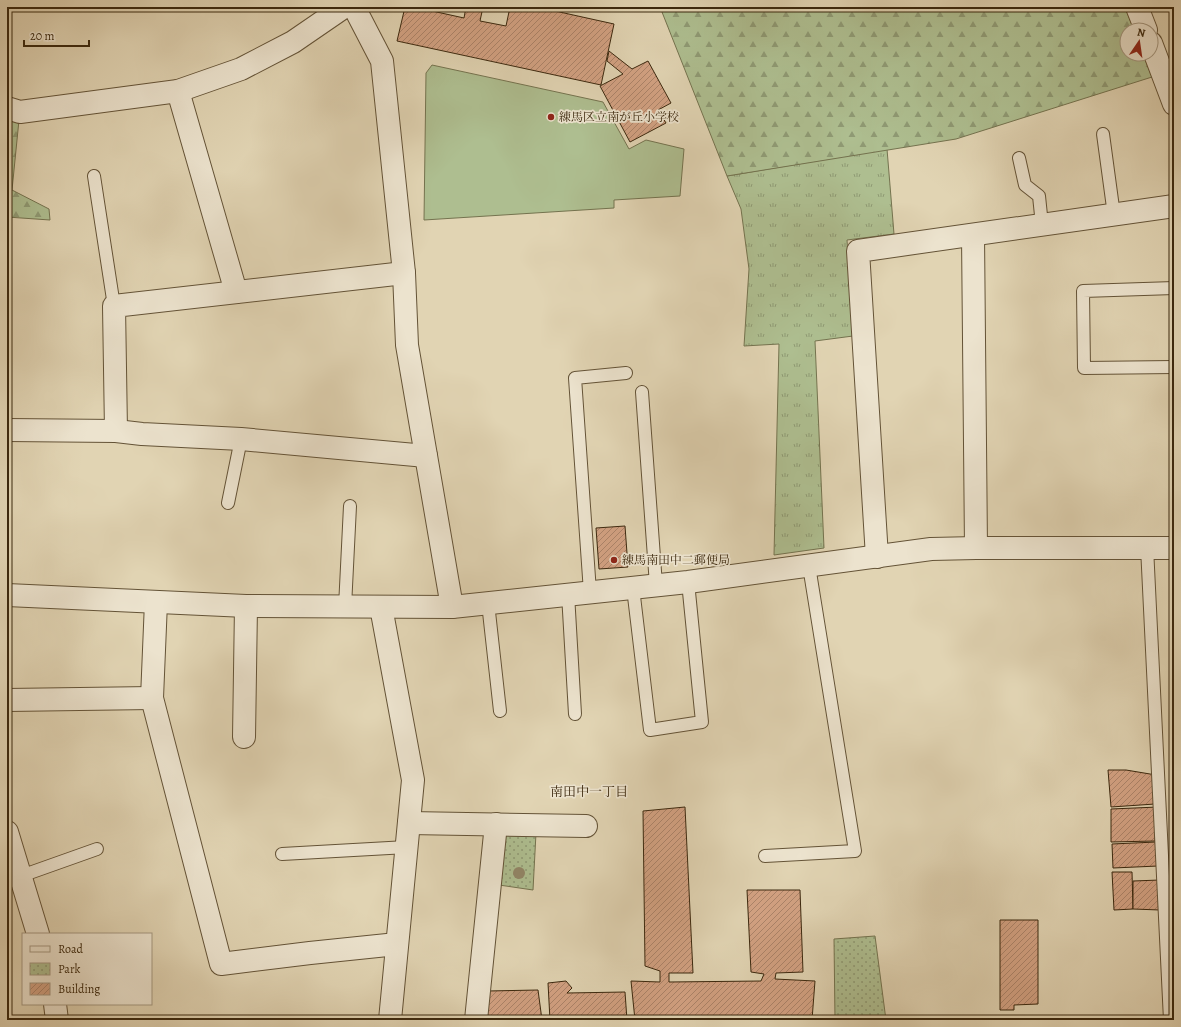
<svg xmlns="http://www.w3.org/2000/svg" width="1181" height="1027" viewBox="0 0 1181 1027" font-family="Alegreya,'Noto Serif JP',serif">
<defs>
<pattern id="grass-tufts" width="24" height="20" patternUnits="userSpaceOnUse"><rect width="24" height="20" fill="#aebe90"/><path d="M3 7l-1-3M5 7V3M7 7l1-3M15 17l-1-3M17 17v-4M19 17l1-3" fill="none" stroke="#8f9a74"/></pattern>
<pattern id="forest-firs" width="22" height="20" patternUnits="userSpaceOnUse"><rect width="22" height="20" fill="#aebe90"/><path d="M5 1l3.5 6h-7zM16 11l3.5 6h-7z" fill="#8f9a74"/></pattern>
<pattern id="park-dots" width="8" height="8" patternUnits="userSpaceOnUse"><rect width="8" height="8" fill="#aebe90"/><path d="M2 2h.1M6 6h.1" fill="none" stroke="#8f9a74" stroke-width="1.8" stroke-linecap="round"/></pattern>
<pattern id="building-hatch" width="6" height="6" patternUnits="userSpaceOnUse"><rect width="6" height="6" fill="#d3a283"/><path d="M-1 1l2-2M0 6l6-6M5 7l2-2" fill="none" stroke="#ac846a"/></pattern>
</defs>
<rect width="100%" height="100%" fill="#e1d4b3"/>
<filter id="stains"><feTurbulence type="fractalNoise" baseFrequency=".005" numOctaves="4"/><feColorMatrix values="0 0 0 0 .2 0 0 0 0 .09 0 0 0 0 .02 0 0 0 .5 -.17"/></filter>
<radialGradient id="worn" r=".72"><stop offset=".6" stop-color="#630" stop-opacity="0"/><stop offset="1" stop-color="#630" stop-opacity=".3"/></radialGradient>
<polygon fill="url(#grass-tufts)" stroke="#74734f" points="887,149 894,234 847,240 853,336 815,341 824,548 774,555 779,344 744,346 749,269 741,209 727,176"/>
<g fill="url(#forest-firs)" stroke="#74734f">
<polygon points="660,7 1125,7 1134,30 1127,30 1127,54 1143,54 1152,77 956,139 727,176"/>
<polygon points="7,117 19,120 12,190 49,209 50,220 7,217"/>
</g>
<g fill="url(#park-dots)" stroke="#74734f">
<polygon points="504,833 536,833 533,890 499,885"/>
<polygon points="875,936 886,1020 835,1020 834,939"/>
</g>
<polygon fill="#aebe90" stroke="#74734f" points="432,65 603,102 629,149 646,140 684,149 680,196 614,200 614,208 424,220 426,73"/>
<g fill="url(#building-hatch)" stroke="#3b280e">
<polygon points="405,7 414,7 464,18 466,7 483,7 480,21 506,26 510,7 537,7 614,24 601,85 397,41"/>
<polygon points="609,51 632,69 648,61 671,103 658,110 666,123 630,142 600,86 623,74 607,61"/>
<polygon points="625,526 628,567 599,569 596,528"/>
<polygon points="1108,770 1126,770 1156,775 1155,804 1111,807"/>
<polygon points="685,807 693,973 669,973 669,982 761,981 764,974 751,972 747,890 800,890 803,972 776,973 775,979 815,981 812,1020 635,1020 631,981 660,982 660,971 645,966 643,811"/>
<polygon points="1158,807 1155,841 1111,842 1111,809"/>
<polygon points="1156,842 1158,866 1113,868 1112,844"/>
<polygon points="1112,872 1132,872 1133,909 1114,910"/>
<polygon points="1160,880 1160,910 1133,909 1133,881"/>
<polygon points="1000,920 1038,920 1038,1004 1014,1005 1014,1010 1000,1010"/>
<polygon points="566,981 572,988 567,993 625,992 627,1020 550,1020 548,983"/>
<polygon points="538,990 542,1020 487,1020 488,991"/>
</g>
<g fill="none" stroke-linecap="round" stroke-linejoin="round">
<g stroke="#645337" stroke-width="14">
<g id="service">
<polyline points="1103,134 1114,215"/>
<polyline points="1019,158 1025,185 1039,196 1042,225"/>
<polyline points="94,176 114,306"/>
<polyline points="1174,288 1083,291 1084,368 1174,367"/>
<polyline points="642,392 656,585"/>
<polyline points="228,503 241,439"/>
<polyline points="1147,547 1170,1020"/>
<polyline points="633,588 650,730 702,722 688,582"/>
<polyline points="590,592 575,378 626,373"/>
<polyline points="568,594 575,714"/>
<polyline points="488,603 500,711"/>
<polyline points="345,607 350,506"/>
<polyline points="282,854 407,847"/>
<polyline points="765,856 855,851 809,566"/>
<polyline points="21,876 97,849"/>
</g>
</g>
<g stroke="#645337" stroke-width="24">
<g id="minor">
<polyline points="354,7 382,61 404,273 407,345 452,607"/>
<polyline points="1137,7 1146,30"/>
<polyline points="1151,43 1174,104"/>
<polyline points="178,91 236,292"/>
<polyline points="7,108 20,112 178,91 241,69 293,42 344,7"/>
<polyline points="973,235 976,548"/>
<polyline points="7,430 116,431 142,434 241,439 426,456"/>
<polyline points="116,431 114,306 404,273"/>
<polyline points="877,557 858,251 1174,206"/>
<polyline points="7,595 246,606 452,607 688,582 931,549 976,548 1174,548"/>
<polyline points="156,602 152,698 221,964 310,953 397,944"/>
<polyline points="381,607 413,780 390,1020"/>
<polyline points="7,700 152,698"/>
<polyline points="244,737 246,606"/>
<polyline points="409,823 586,826"/>
<polyline points="7,832 38,934"/>
<polyline points="55,1004 57,1020"/>
<polyline points="476,1020 496,824"/>
</g>
</g>
<use href="#service" stroke="#ece3ce" stroke-width="12"/>
<use href="#minor" stroke="#ece3ce" stroke-width="22"/>
</g>
<circle fill="#928667" cx="519" cy="873" r="6"/>
<g fill="#8f2418" stroke="#ece3ce" stroke-width="1.5">
<circle cx="551" cy="117" r="4"/>
<circle cx="614" cy="560" r="4"/>
</g>
<g text-anchor="middle" dominant-baseline="central" stroke-width="3.5" stroke-linejoin="round" paint-order="stroke">
<g font-size="12" fill="#3b280e" stroke="#ece3ce" text-anchor="start">
<text x="559" y="117">練馬区立南が丘小学校</text>
<text x="622" y="560">練馬南田中二郵便局</text>
</g>
<g font-size="13" fill="#3b280e" stroke="#ece3ce">
<text x="589" y="791">南田中一丁目</text>
</g>
</g>
<rect width="1181" height="1027" fill="none" stroke="#e1d4b3" stroke-width="24"/>
<rect x="8" y="8" width="1165" height="1011" fill="none" stroke="#3b280e" stroke-width="2"/>
<rect x="12" y="12" width="1157" height="1003" fill="none" stroke="#3b280e"/>
<rect x="22" y="933" width="130" height="72" fill="#ece3ce" stroke="#a59881"/>
<rect x="30" y="946" width="20" height="6" fill="#ece3ce" stroke="#a59881"/>
<text x="58" y="953" font-size="12" fill="#3b280e">Road</text>
<rect x="30" y="963" width="20" height="12" fill="url(#park-dots)" stroke="#a59881"/>
<text x="58" y="973" font-size="12" fill="#3b280e">Park</text>
<rect x="30" y="983" width="20" height="12" fill="url(#building-hatch)" stroke="#a59881"/>
<text x="58" y="993" font-size="12" fill="#3b280e">Building</text>
<g transform="translate(1139 42) rotate(13)"><circle r="19" fill="#ece3ce" stroke="#a59881"/>
<path d="M0-3L7 15L0 10L-7 15Z" fill="#8f2418"/>
<text y="-6" font-size="11" font-weight="bold" text-anchor="middle" fill="#3b280e">N</text>
</g>
<path d="M24 40v6h65v-6" fill="none" stroke="#3b280e" stroke-width="2"/>
<text x="30" y="40" font-size="12" fill="#3b280e" stroke="#ece3ce" stroke-width="3" paint-order="stroke">20 m</text>
<rect width="100%" height="100%" filter="url(#stains)"/>
<rect width="100%" height="100%" fill="url(#worn)"/>
</svg>
